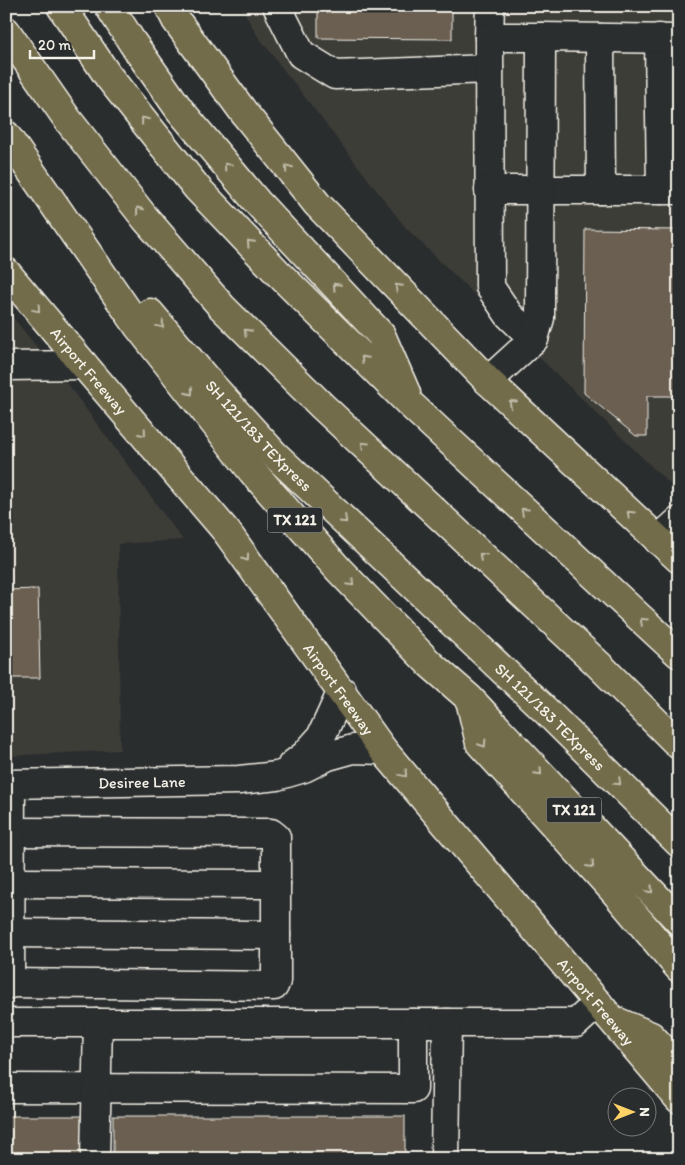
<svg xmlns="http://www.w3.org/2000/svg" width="685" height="1165" viewBox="0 0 685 1165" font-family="Itim,sans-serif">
<rect width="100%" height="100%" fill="#2a2d2e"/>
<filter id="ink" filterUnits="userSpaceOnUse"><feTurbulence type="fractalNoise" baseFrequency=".02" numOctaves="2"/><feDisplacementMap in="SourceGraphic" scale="10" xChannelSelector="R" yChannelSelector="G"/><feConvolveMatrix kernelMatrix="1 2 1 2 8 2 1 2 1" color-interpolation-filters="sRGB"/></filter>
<g filter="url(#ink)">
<g fill="#3d3c38">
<polygon points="241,6 679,6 679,493 405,227 257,35"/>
<polygon points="6,309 72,390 183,540 118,544 120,750 6,756"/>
</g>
<g fill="#6a5e51" stroke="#f4f1e8">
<polygon points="318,6 452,6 452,39 318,38"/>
<polygon points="585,229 679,230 679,396 647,396 647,436 636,436 584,393"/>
<polygon points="38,589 40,678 6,678 6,590"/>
<rect x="6" y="1116" width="78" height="43"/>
<rect x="113" y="1116" width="292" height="43"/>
</g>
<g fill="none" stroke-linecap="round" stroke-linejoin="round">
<g stroke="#f4f1e8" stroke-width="31">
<g id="minor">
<polyline points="277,6 301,54 335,75 489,69"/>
<polyline points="490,6 489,37 541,37"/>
<polyline points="489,37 490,287 509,315 534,339"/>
<polyline points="600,38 601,190"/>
<polyline points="659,38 661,190"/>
<polyline points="489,190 679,190"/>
<polyline points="6,366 84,365"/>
<polyline points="488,381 534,339 540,318 541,37 679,39"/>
<polyline points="658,540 679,521"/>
<polyline points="292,765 305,755 321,737 342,691"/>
<path id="s1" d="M 6,784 L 239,780 L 277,776 L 304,768 L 328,756 L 353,749 L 383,750"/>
<polyline points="11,883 276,884"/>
<polyline points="6,933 276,935"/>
<polyline points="6,983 274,986 276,981 276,837 271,833 11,832"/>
<polyline points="10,984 11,784"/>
<polyline points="6,1023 576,1023 598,1003"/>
<polyline points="6,1088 413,1089 413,1023"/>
<polyline points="95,1159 98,1023"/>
<polyline points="445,1159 447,1023"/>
</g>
</g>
<g stroke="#f4f1e8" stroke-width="31">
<g id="major">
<polyline points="169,6 176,20 245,114 317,204 488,381 679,559"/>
<path id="s2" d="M 6,272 L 84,365 L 226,531 L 383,750 L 679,1099"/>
</g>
</g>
<g stroke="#f4f1e8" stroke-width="31">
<g id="highway">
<polyline points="61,6 108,76 197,188 277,272 411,405 679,654"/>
<polyline points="109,6 132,42 179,109 257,202 381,335 406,393"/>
<polyline points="6,31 68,120 145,218 222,307 322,406 598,664 679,745"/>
<polyline points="6,135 138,326 252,471 339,570 430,664 469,698 679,921"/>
<path id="s3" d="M 150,313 L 206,379 L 274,454 L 546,711 L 679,843"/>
<polyline points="470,700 480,743 614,891 679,968"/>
<polyline points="613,1020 651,1036 679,1066"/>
</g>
</g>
<use href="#minor" stroke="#2a2d2e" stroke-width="28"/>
<use href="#major" stroke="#726c4b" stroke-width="28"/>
<use href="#highway" stroke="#726c4b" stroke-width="28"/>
</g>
<defs><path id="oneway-chevron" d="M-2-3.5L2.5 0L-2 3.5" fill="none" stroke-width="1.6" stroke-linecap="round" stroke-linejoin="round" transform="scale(1.25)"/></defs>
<g stroke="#c0bca9">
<use href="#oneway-chevron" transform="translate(144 120) rotate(-129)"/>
<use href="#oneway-chevron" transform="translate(227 166) rotate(-130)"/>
<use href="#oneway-chevron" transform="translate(288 168) rotate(-129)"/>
<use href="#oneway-chevron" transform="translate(139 210) rotate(-128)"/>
<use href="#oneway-chevron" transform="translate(250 243) rotate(-133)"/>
<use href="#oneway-chevron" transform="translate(336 286) rotate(-133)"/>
<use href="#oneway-chevron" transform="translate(398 287) rotate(-134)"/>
<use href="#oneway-chevron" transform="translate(37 309) rotate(50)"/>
<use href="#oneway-chevron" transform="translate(161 325) rotate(50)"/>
<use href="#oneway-chevron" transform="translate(247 332) rotate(-135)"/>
<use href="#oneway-chevron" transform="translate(364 359) rotate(-135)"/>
<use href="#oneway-chevron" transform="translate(190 392) rotate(52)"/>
<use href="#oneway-chevron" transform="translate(512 403) rotate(-137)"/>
<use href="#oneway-chevron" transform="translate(143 433) rotate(49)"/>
<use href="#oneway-chevron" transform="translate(364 445) rotate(-137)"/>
<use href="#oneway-chevron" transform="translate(524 511) rotate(-137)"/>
<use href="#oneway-chevron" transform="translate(630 514) rotate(-137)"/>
<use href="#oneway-chevron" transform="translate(344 520) rotate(43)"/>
<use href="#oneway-chevron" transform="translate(482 556) rotate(-137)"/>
<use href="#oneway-chevron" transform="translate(246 558) rotate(54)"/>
<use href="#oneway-chevron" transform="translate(351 583) rotate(46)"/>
<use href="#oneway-chevron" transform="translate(643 621) rotate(-137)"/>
<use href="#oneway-chevron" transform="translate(483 744) rotate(58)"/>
<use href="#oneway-chevron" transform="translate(539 772) rotate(47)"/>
<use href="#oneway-chevron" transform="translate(404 774) rotate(50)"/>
<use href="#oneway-chevron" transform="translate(618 782) rotate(44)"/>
<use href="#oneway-chevron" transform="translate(591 865) rotate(48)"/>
<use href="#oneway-chevron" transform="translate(650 890) rotate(47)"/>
</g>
</g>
<g text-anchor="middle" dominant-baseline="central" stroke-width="5" stroke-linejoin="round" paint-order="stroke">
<g fill="#2a2d2e" stroke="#b7b6b0" stroke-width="1">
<rect x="267.5" y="507.5" width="55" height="25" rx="4"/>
<rect x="546.5" y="797.5" width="55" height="25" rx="4"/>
</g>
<g font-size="15" font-weight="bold" fill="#f4f1e8">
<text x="295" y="520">TX 121</text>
<text x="574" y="810">TX 121</text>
</g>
<g font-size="16" fill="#f4f1e8" stroke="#2a2d2e">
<text stroke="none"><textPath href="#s2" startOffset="129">Airport Freeway</textPath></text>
<text stroke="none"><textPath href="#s3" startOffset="164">SH 121/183 TEXpress</textPath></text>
<text stroke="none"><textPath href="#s2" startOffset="534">Airport Freeway</textPath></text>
<text stroke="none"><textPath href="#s3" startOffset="569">SH 121/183 TEXpress</textPath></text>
<text stroke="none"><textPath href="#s1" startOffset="136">Desiree Lane</textPath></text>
<text stroke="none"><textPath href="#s2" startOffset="939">Airport Freeway</textPath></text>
</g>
</g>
<rect width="685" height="1165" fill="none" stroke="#2a2d2e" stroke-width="25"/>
<rect x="12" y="12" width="660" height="1140" fill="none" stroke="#f4f1e8" stroke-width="2" filter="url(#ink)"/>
<g transform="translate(632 1112) rotate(90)"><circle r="24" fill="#2a2d2e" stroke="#7b7b78"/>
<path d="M0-4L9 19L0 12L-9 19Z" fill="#ffd166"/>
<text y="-8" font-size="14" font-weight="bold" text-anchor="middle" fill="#f4f1e8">N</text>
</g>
<path d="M30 50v8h64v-8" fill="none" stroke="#f4f1e8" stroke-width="2.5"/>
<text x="38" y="50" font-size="15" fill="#f4f1e8" stroke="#2a2d2e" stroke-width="4" paint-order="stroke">20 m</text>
</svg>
